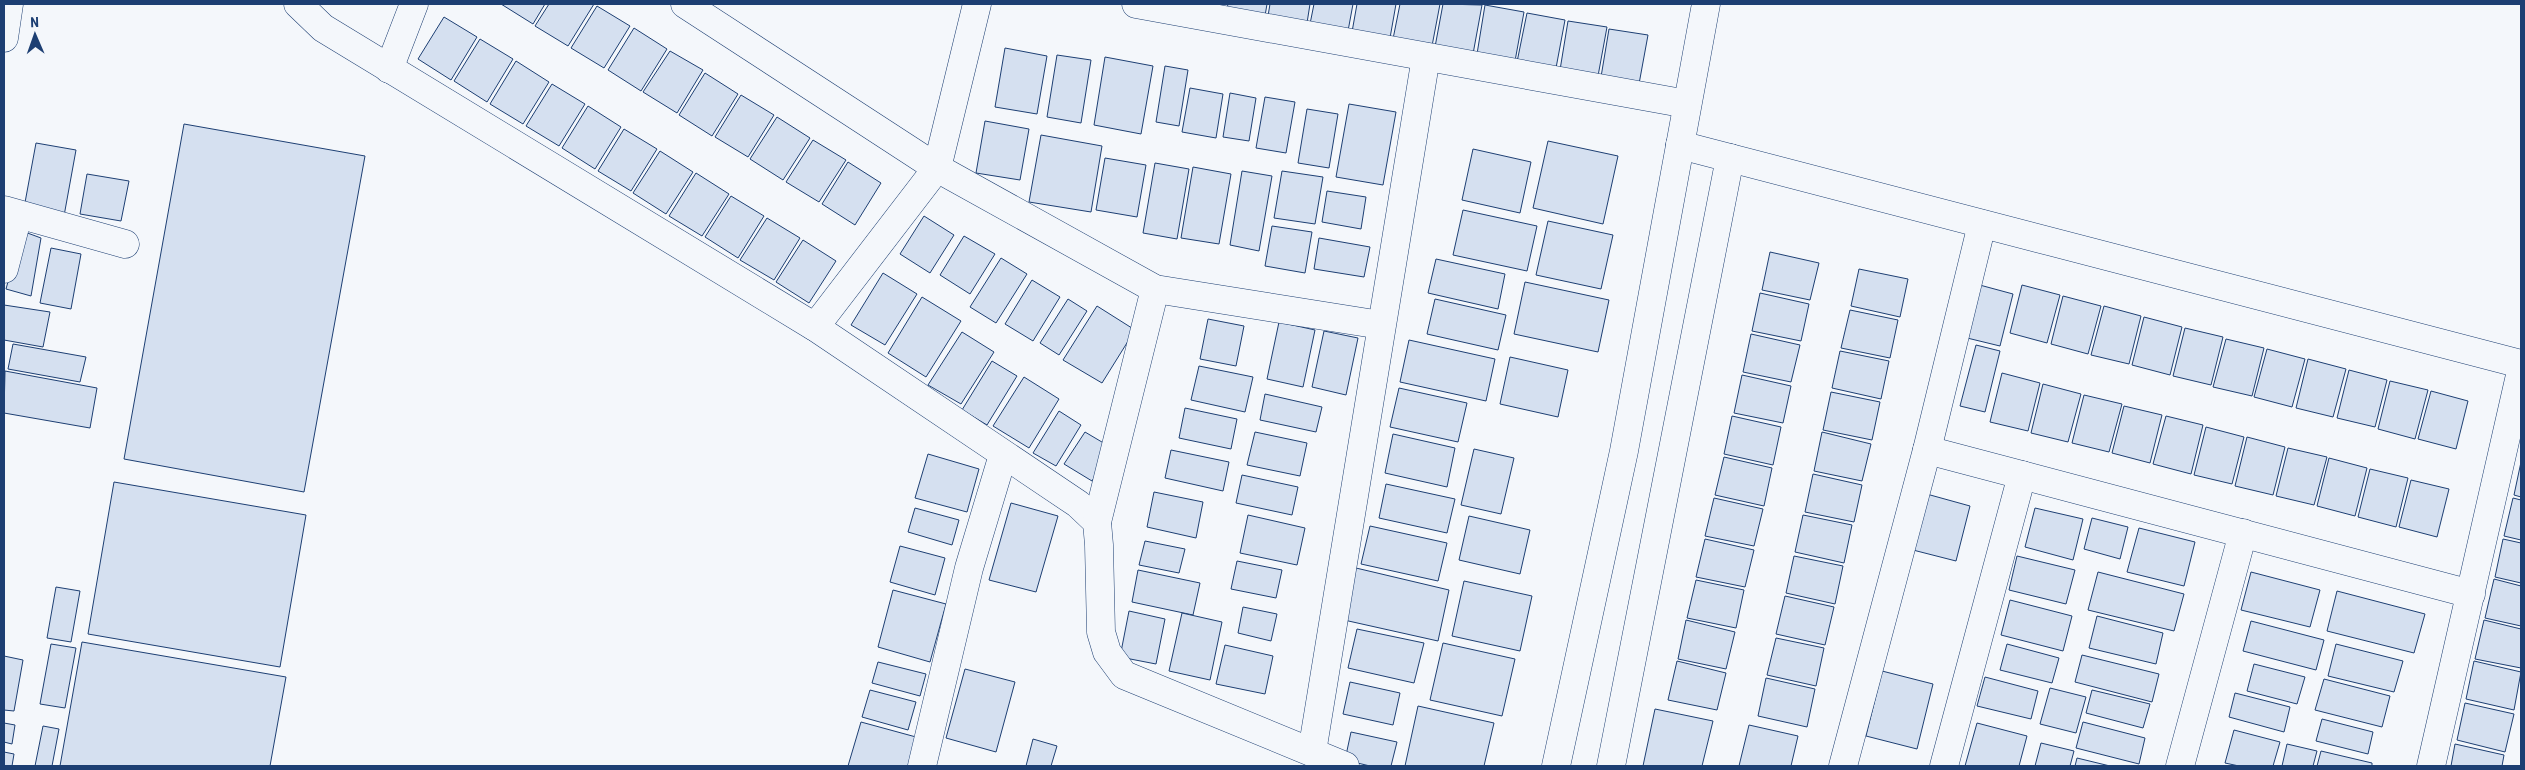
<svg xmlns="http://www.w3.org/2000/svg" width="2525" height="770" viewBox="0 0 2525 770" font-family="'Roboto Condensed',sans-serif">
<rect width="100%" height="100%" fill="#f4f7fb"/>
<g fill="#d5e0f0" stroke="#1d3f73">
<polygon points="501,4 545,4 533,24"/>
<polygon points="549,4 594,4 568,46 535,26"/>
<polygon points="1228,4 1267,4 1265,16 1227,9"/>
<polygon points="1270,4 1310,4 1307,23 1268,16"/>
<polygon points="1314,4 1353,4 1348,31 1310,24"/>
<polygon points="1357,4 1396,4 1390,38 1352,32"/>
<polygon points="1400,4 1440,4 1432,46 1393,39"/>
<polygon points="1443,4 1482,5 1473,54 1435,47"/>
<polygon points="1485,5 1524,12 1515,61 1477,54"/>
<polygon points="597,6 630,26 604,68 571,48"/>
<polygon points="1527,13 1565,20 1556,68 1517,62"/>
<polygon points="444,17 477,37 451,80 418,59"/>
<polygon points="1568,21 1607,27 1598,76 1560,70"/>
<polygon points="634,28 667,49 641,91 608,70"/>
<polygon points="1609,29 1648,35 1639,84 1601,77"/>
<polygon points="480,39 513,59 487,102 454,81"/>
<polygon points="1005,48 1047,56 1037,114 995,107"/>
<polygon points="670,51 703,70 677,113 643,92"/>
<polygon points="1057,55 1091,60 1081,123 1047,117"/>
<polygon points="1105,57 1153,66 1141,134 1094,125"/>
<polygon points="516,61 549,82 523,124 490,104"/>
<polygon points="1165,66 1188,70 1179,126 1156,122"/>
<polygon points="705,73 738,94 712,136 679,115"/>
<polygon points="552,84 585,104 559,146 526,126"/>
<polygon points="1190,88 1223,94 1216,138 1182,132"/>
<polygon points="1230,93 1256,98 1249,141 1223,137"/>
<polygon points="741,95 774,115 748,157 715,137"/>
<polygon points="1265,97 1295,102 1286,153 1256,148"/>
<polygon points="1349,104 1396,112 1383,185 1336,177"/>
<polygon points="588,106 621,127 595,169 562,148"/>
<polygon points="1307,109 1338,114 1329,168 1298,163"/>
<polygon points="777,117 810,138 783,180 750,159"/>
<polygon points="985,121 1029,129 1020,180 976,173"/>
<polygon points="184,124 365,156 304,492 124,459"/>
<polygon points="624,129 657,149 631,191 598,171"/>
<polygon points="1041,135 1102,146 1091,212 1029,202"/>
<polygon points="813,140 846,160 819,202 786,182"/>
<polygon points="1548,141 1618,156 1603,224 1533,208"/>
<polygon points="36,143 76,150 64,216 24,208"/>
<polygon points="1473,149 1531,162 1520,213 1462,200"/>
<polygon points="660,151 693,172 666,214 633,193"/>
<polygon points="1105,158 1146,165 1137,217 1096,210"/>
<polygon points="848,162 881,183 855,225 822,204"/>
<polygon points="1155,163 1189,169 1177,239 1143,233"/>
<polygon points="1193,167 1231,174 1219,244 1181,238"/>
<polygon points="1242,171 1272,176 1259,251 1230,245"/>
<polygon points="1282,171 1323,177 1315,224 1274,218"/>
<polygon points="696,173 729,194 702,236 669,216"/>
<polygon points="87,174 129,181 121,221 80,214"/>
<polygon points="1327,191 1366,197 1361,229 1322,222"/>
<polygon points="731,196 764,216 738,258 705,237"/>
<polygon points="1463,210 1537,226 1527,271 1453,255"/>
<polygon points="924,216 954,235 930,273 900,254"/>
<polygon points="767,218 800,238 774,280 740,260"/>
<polygon points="1548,221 1613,235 1601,289 1536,275"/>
<polygon points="1272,226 1312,232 1305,273 1265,266"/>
<polygon points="22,231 41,238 31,296 6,289"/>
<polygon points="964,236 995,254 970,294 940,275"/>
<polygon points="1319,238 1370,247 1364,277 1314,269"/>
<polygon points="803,240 836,261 809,303 776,282"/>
<polygon points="51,248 81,254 71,309 40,303"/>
<polygon points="1770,252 1819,263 1810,300 1762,290"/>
<polygon points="1001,258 1027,274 996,323 970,307"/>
<polygon points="1436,259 1505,274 1498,309 1428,293"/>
<polygon points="1859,269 1908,279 1900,317 1851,306"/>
<polygon points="883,273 917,294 885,345 851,325"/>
<polygon points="1032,280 1060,297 1033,341 1005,324"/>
<polygon points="1525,282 1609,300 1598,352 1514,334"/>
<polygon points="1976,284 2013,294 2000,346 1963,337"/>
<polygon points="2022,285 2060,295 2047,343 2010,333"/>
<polygon points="1760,293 1809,304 1801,341 1752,331"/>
<polygon points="2063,296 2101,306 2088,354 2051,344"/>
<polygon points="922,297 961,321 926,377 888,353"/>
<polygon points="1068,299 1087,311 1059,355 1040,343"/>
<polygon points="1435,299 1506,315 1498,350 1427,334"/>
<polygon points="4,305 50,312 43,347 4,340"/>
<polygon points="1097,306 1135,330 1102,383 1063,360"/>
<polygon points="2104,306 2141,316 2129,364 2091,355"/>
<polygon points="1850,310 1898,320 1890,358 1841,348"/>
<polygon points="2144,317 2182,327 2170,375 2132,365"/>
<polygon points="1208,319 1244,326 1236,366 1200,359"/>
<polygon points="1279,322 1315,330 1303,387 1267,379"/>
<polygon points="2185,328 2223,337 2211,385 2173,376"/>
<polygon points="1324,331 1358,338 1346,395 1312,387"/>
<polygon points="962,332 994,352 961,404 928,385"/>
<polygon points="1751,334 1800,345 1791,382 1743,372"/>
<polygon points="2226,339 2264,348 2252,396 2213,387"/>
<polygon points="1409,340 1495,359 1486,401 1400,382"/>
<polygon points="13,344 86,357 80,382 8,369"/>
<polygon points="1976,345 2000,351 1985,412 1960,406"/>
<polygon points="2267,349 2305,359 2292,407 2254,397"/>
<polygon points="1840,351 1889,361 1881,399 1832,388"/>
<polygon points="1510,357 1568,370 1558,417 1500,404"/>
<polygon points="2308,359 2346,369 2333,417 2296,408"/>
<polygon points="992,361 1017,376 987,425 962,410"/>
<polygon points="1199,366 1253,377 1245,412 1191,400"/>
<polygon points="2349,370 2387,380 2375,427 2337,418"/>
<polygon points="5,371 97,388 90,428 4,413"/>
<polygon points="2002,373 2040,383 2028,431 1990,422"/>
<polygon points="1742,375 1791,386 1783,423 1734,413"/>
<polygon points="1024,377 1059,399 1029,448 993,426"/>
<polygon points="2390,381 2428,390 2415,439 2378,429"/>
<polygon points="2043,384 2081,394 2068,442 2031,433"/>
<polygon points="1399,388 1467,403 1458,442 1390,427"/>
<polygon points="2431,391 2468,401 2456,449 2418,439"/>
<polygon points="1831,392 1880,402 1872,440 1823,430"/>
<polygon points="1265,394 1322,407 1316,432 1260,420"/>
<polygon points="2084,395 2122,404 2109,452 2072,443"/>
<polygon points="2124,406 2162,415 2150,463 2112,453"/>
<polygon points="1185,408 1237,419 1231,449 1179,438"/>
<polygon points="1059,411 1081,425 1056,466 1033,453"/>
<polygon points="1732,416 1781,427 1773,465 1724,454"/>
<polygon points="2166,416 2203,425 2191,474 2153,464"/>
<polygon points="2206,427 2244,437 2232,484 2194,475"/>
<polygon points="1085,432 1112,448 1092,481 1064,464"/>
<polygon points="1255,432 1307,443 1300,476 1247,465"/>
<polygon points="1822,432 1871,444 1862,481 1814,471"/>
<polygon points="1393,434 1455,448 1447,487 1385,473"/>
<polygon points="2247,437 2285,447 2273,495 2235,486"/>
<polygon points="2288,448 2327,457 2314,505 2276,496"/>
<polygon points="1474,449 1514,458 1501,514 1461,505"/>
<polygon points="1171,450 1229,462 1223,491 1165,478"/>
<polygon points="928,454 979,469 967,512 915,498"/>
<polygon points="1724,457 1772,468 1764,506 1715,495"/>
<polygon points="2329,458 2367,468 2355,516 2317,506"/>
<polygon points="2521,462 2521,497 2514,495"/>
<polygon points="2370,469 2408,478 2396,527 2358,517"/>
<polygon points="1813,474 1862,485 1854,522 1805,512"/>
<polygon points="1242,475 1298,487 1292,515 1236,503"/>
<polygon points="2411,480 2449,489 2437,537 2399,527"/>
<polygon points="114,482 306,515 280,667 88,634"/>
<polygon points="1386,484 1455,499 1447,533 1379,518"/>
<polygon points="1154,492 1203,502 1196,538 1147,527"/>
<polygon points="1923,493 1970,506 1956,561 1909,549"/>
<polygon points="1714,498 1763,509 1754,546 1705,536"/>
<polygon points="2513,498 2521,500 2521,540 2504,536"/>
<polygon points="1011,503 1058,516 1036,592 989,580"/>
<polygon points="915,508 959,520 952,545 908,532"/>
<polygon points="2035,508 2083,519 2073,560 2025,547"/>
<polygon points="1248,515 1305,528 1297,565 1240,553"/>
<polygon points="1803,515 1852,525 1844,563 1795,552"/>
<polygon points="1469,516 1530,530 1520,574 1459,560"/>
<polygon points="2092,518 2128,527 2120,559 2084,549"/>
<polygon points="1370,526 1447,543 1438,581 1361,564"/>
<polygon points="2139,528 2195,542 2184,586 2127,572"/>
<polygon points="1705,539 1754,550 1745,587 1696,577"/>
<polygon points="2503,539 2521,543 2521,583 2495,577"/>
<polygon points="1145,541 1185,549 1179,573 1139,565"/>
<polygon points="900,546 945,558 935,595 890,582"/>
<polygon points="1794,556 1843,566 1835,604 1786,593"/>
<polygon points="2017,556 2075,570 2066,604 2009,590"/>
<polygon points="1237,561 1282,570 1276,598 1231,589"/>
<polygon points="1356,568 1449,590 1438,641 1344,620"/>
<polygon points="1138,570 1200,583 1193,615 1132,602"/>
<polygon points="2098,572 2184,594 2174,631 2088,610"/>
<polygon points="2251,572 2320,590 2310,627 2241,610"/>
<polygon points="2494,579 2521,586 2521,626 2485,618"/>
<polygon points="1696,580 1744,590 1736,628 1687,618"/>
<polygon points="1464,581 1532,596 1520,651 1452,636"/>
<polygon points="56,587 80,591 71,642 47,638"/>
<polygon points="893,590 946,604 930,662 878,647"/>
<polygon points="2337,591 2425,614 2414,653 2327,631"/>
<polygon points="1785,596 1834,607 1825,645 1776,634"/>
<polygon points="2010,600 2072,616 2063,651 2001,635"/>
<polygon points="1243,607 1277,614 1271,641 1238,633"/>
<polygon points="1129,611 1165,619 1156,664 1120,657"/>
<polygon points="1182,613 1222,622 1210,680 1169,671"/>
<polygon points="2097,616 2163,633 2156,664 2089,648"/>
<polygon points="1686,620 1735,632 1726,669 1678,659"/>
<polygon points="2484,620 2521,629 2521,668 2475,659"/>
<polygon points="2251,621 2324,640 2316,670 2243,651"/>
<polygon points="1357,629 1424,643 1414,683 1348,668"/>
<polygon points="1776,638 1824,648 1816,686 1767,675"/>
<polygon points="82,642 286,677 270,766 60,766"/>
<polygon points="1443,643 1515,659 1502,716 1430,700"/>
<polygon points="51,644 76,648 65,708 40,704"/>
<polygon points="2007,644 2059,658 2052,683 2000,670"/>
<polygon points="2336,644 2403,661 2394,692 2328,676"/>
<polygon points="1225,645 1273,656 1265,694 1216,684"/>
<polygon points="2082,655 2159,674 2152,702 2075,682"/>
<polygon points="4,656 23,660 14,711 4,710"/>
<polygon points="1677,661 1726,673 1717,710 1668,700"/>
<polygon points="2474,661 2521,672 2514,710 2466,699"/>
<polygon points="878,662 926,674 920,696 872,683"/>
<polygon points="2254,664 2305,677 2297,704 2247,691"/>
<polygon points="965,669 1015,682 996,752 946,738"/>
<polygon points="1882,671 1933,684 1917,749 1866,736"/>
<polygon points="1985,677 2038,691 2031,719 1977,706"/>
<polygon points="1766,678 1815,689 1807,727 1758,716"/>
<polygon points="2324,679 2390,696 2382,727 2315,710"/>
<polygon points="1350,682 1400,693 1393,725 1343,714"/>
<polygon points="2050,688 2086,697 2076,733 2040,724"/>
<polygon points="870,690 916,702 908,730 862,717"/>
<polygon points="2092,690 2150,704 2143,728 2086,713"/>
<polygon points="2235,693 2290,707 2284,732 2229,717"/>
<polygon points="2465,703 2514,714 2505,752 2457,740"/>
<polygon points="1418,706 1494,723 1484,766 1405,766"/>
<polygon points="1655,709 1713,721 1702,766 1643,766"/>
<polygon points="2322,719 2373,732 2368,754 2316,741"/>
<polygon points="861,722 916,737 908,766 848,766"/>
<polygon points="2083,722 2145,738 2139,764 2076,748"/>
<polygon points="4,723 15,725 12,744 4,742"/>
<polygon points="1977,723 2027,736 2019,766 1965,766"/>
<polygon points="1749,725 1798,736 1791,766 1739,766"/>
<polygon points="43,726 59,729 52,766 35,766"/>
<polygon points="2234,730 2280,742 2273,766 2239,766 2225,763"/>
<polygon points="1351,732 1397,742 1391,766 1370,766 1345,760"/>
<polygon points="1033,739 1057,746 1051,766 1026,766"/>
<polygon points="2041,743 2074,751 2070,766 2035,766"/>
<polygon points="2287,744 2317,751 2313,766 2282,766"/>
<polygon points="2455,744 2504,755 2502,766 2451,766"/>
<polygon points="2321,751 2372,763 2372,766 2317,766"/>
<polygon points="4,752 14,754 12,766 4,766"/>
<polygon points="2077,758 2110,766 2075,766"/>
</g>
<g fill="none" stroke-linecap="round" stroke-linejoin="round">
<g stroke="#1d3f73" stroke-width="29">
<g id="minor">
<polyline points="298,4 323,28 815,327 1078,504 1097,522 1099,545 1101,632 1107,652 1124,675 1345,766"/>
<polyline points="685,4 937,168 1155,289 1381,325"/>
<polyline points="1136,4 1687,104"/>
<polyline points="4,38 9,4"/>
<polyline points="389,69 414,4"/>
<polyline points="1680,145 2521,364"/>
<polyline points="4,210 125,244"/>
<polyline points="4,269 18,215"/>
<polyline points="815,327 937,168 977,4"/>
<polyline points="1927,450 2471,594"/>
<polyline points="1097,522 1155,289"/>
<polyline points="1312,752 1426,57"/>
<polyline points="922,766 969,568 1003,455"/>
<polyline points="1556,766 1624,451 1706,4"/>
<polyline points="1611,766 1730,158"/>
<polyline points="1843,766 1927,450 1982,224"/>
<polyline points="1944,766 2022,475"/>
<polyline points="2180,766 2243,533"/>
<polyline points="2431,766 2521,371"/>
</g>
</g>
<use href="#minor" stroke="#f4f7fb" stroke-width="28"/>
</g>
<rect width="2525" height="770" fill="none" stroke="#1d3f73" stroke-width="10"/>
<g transform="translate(35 35) rotate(358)" stroke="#f4f7fb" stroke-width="4" paint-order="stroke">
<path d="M0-4L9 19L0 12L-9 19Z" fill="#1d3f73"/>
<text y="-8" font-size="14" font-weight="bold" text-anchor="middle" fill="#1d3f73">N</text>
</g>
</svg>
